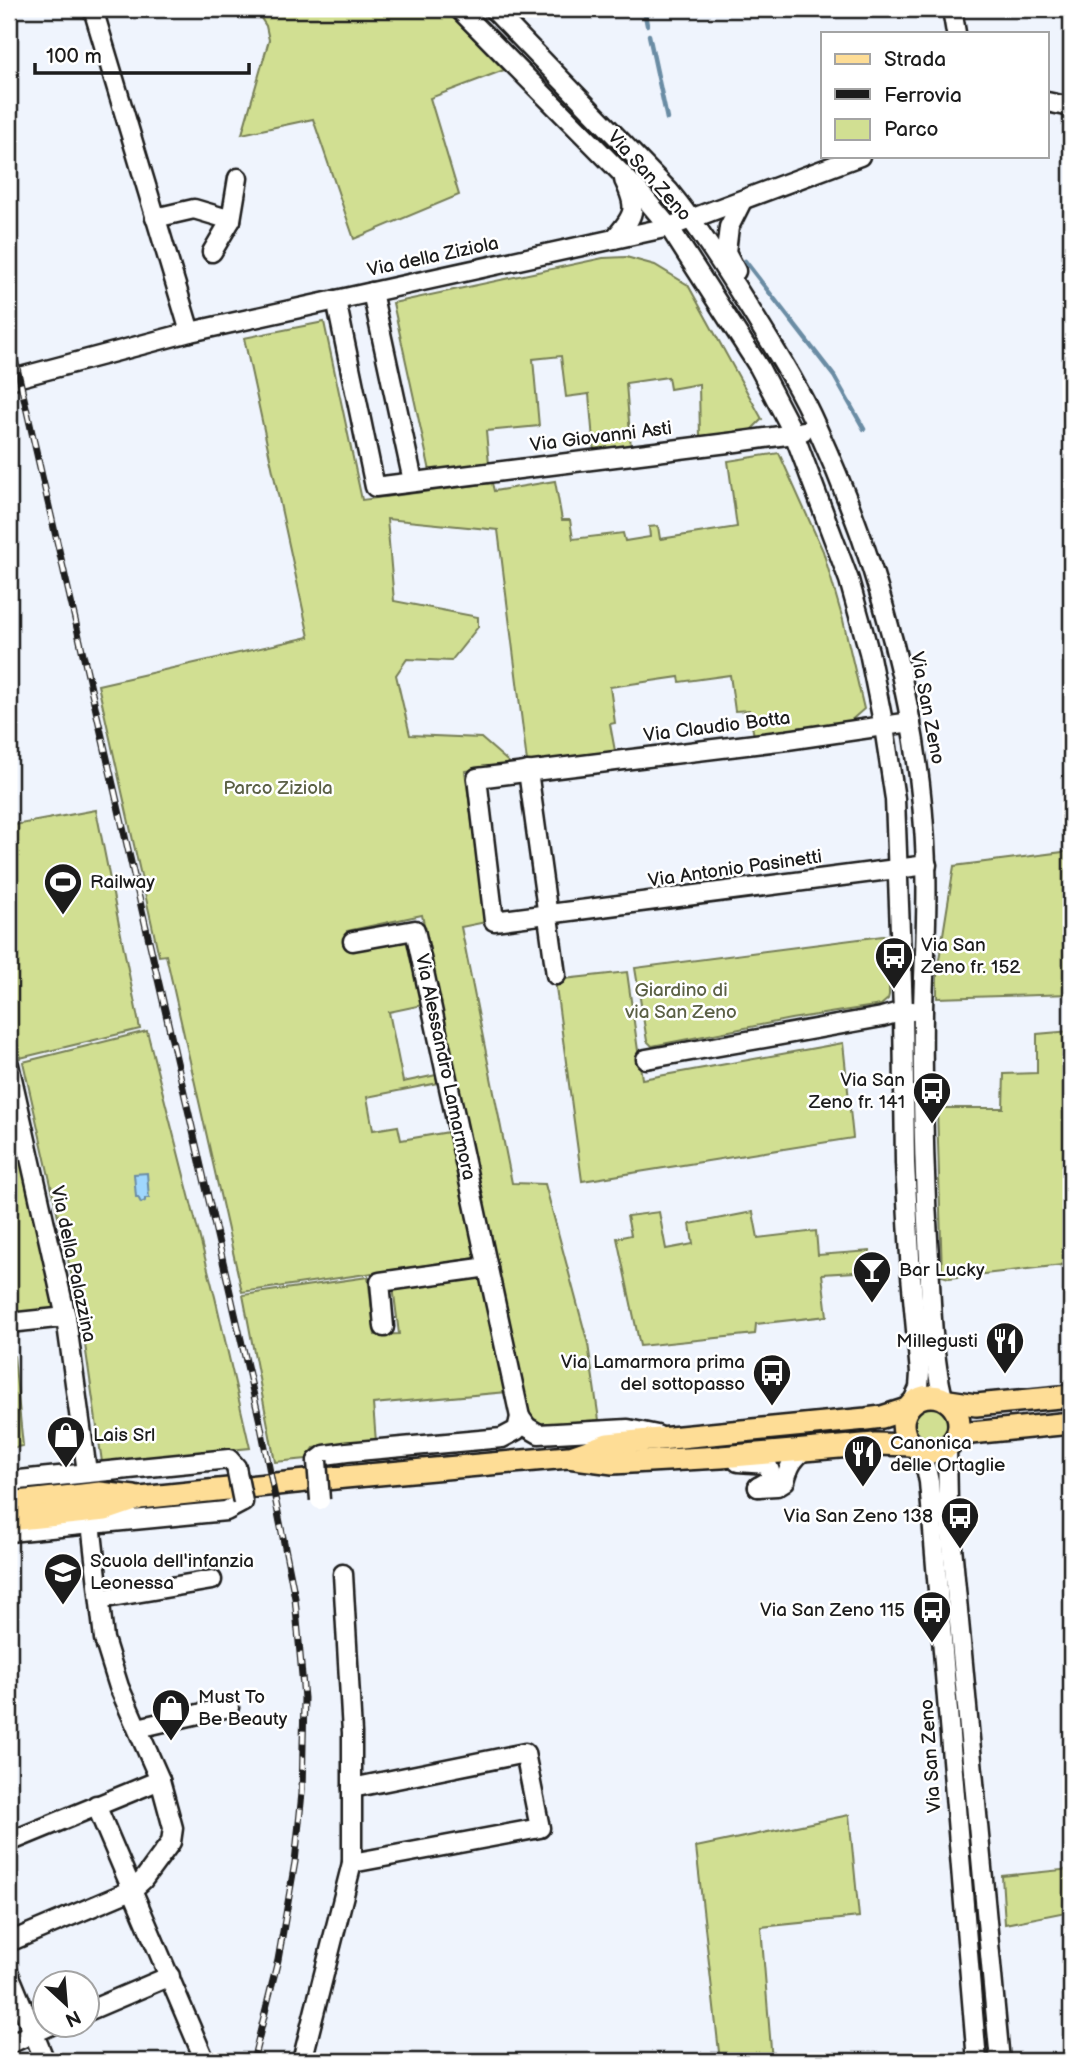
<svg xmlns="http://www.w3.org/2000/svg" width="1080" height="2070" viewBox="0 0 1080 2070" font-family="'Balsamiq Sans',sans-serif">
<rect width="100%" height="100%" fill="#eff4fd"/>
<filter id="ink" filterUnits="userSpaceOnUse"><feTurbulence type="fractalNoise" baseFrequency=".0143" numOctaves="2"/><feDisplacementMap in="SourceGraphic" scale="14" xChannelSelector="R" yChannelSelector="G"/><feConvolveMatrix kernelMatrix="1 2 1 2 8 2 1 2 1" color-interpolation-filters="sRGB"/></filter>
<g filter="url(#ink)">
<g fill="#d1df92" stroke="#767e57" stroke-width="2">
<polygon points="255,9 445,9 504,70 430,98 459,195 354,239 313,119 242,134 269,40 266,26"/>
<polygon points="626,257 655,265 688,285 762,419 749,432 700,438 699,384 670,389 668,377 626,383 631,448 594,452 589,394 566,397 561,356 533,359 539,426 486,431 489,464 430,471 393,303 603,258"/>
<polygon points="324,322 362,500 492,483 494,491 555,481 562,520 570,520 573,539 623,533 625,541 650,537 649,527 658,526 660,539 737,527 728,461 779,453 823,551 843,620 864,709 848,723 754,736 749,710 735,711 730,675 680,682 679,677 610,687 615,723 610,724 615,751 527,762 498,530 387,519 394,601 478,617 478,627 451,661 407,659 396,675 410,735 481,738 512,765 465,771 486,922 461,927 512,1183 545,1184 588,1344 599,1420 537,1425 526,1412 422,915 347,931 352,948 405,938 414,945 427,1004 389,1012 403,1082 446,1073 448,1081 367,1097 373,1130 398,1126 401,1140 449,1132 476,1258 242,1292 166,955 159,956 98,685 309,637 244,338"/>
<polygon points="96,810 140,1029 20,1058 9,1005 9,826"/>
<polygon points="1071,851 1071,994 937,998 937,972 954,866"/>
<polygon points="890,935 885,941 885,950 889,957 889,995 888,999 881,1005 791,1019 652,1046 647,1041 635,968"/>
<polygon points="627,972 642,1079 843,1043 853,1138 582,1181 555,980"/>
<polygon points="147,1031 215,1297 250,1448 102,1462 81,1317 23,1062"/>
<polygon points="1071,1031 1071,1264 949,1278 942,1276 937,1108 1003,1108 1004,1074 1037,1073 1037,1034"/>
<polygon points="9,1108 32,1210 57,1309 9,1315"/>
<polygon points="659,1212 666,1249 693,1244 690,1224 753,1212 758,1238 816,1231 818,1255 870,1251 871,1271 822,1274 827,1316 756,1324 755,1334 640,1346 617,1238 631,1235 627,1216"/>
<polygon points="483,1274 507,1392 373,1404 376,1442 314,1448 307,1459 275,1462 243,1295 368,1277 375,1335 399,1334 393,1286"/>
<polygon points="9,1356 14,1356 23,1446 9,1448"/>
<circle cx="931" cy="1423" r="19"/>
<polygon points="849,1815 859,1917 761,1927 772,2061 720,2061 696,1847"/>
<polygon points="1071,1869 1071,1911 1005,1924 1002,1876"/>
</g>
<polygon fill="#9fd7fe" stroke="#6b8ca4" stroke-width="2" points="147,1173 149,1198 145,1198 145,1201 141,1203 138,1197 136,1197 134,1174"/>
<g fill="none" stroke-linecap="round" stroke-linejoin="round">
<g stroke="#6b8ca4" stroke-width="4.5">
<polyline points="644,9 647,25"/>
<polyline points="649,35 667,119"/>
<polyline points="745,261 834,376 864,429"/>
</g>
<g stroke="#1c1c1c" stroke-width="23">
<g id="minor">
<polyline points="93,9 190,332"/>
<polyline points="459,9 637,189 669,227 759,367 794,434 849,580 869,652 884,727 895,799 903,1011 905,1163 911,1276 920,1373 919,1388 912,1403"/>
<path d="M 493,9 L 669,191 C 701,230 728,274 755,317 C 777,353 800,389 817,428 C 879,563 921,714 926,864 C 928,912 924,962 923,1010 C 922,1093 924,1176 929,1258 C 931,1305 932,1352 943,1398"/>
<polyline points="952,9 956,33"/>
<polyline points="1047,102 1071,107"/>
<polyline points="155,218 194,209 231,220"/>
<path d="M 614,239 C 635,215 638,209 624,180"/>
<polyline points="212,252 231,220 238,178"/>
<polyline points="736,271 726,252 729,227 742,201"/>
<polyline points="372,292 413,481"/>
<polyline points="336,300 375,487 736,442 794,434 803,431"/>
<polyline points="9,380 190,332 669,227 860,156"/>
<polyline points="911,722 787,740 477,778 494,921 927,865"/>
<polyline points="528,771 556,975"/>
<polyline points="646,1059 882,1017 903,1011 913,1011"/>
<polyline points="9,1065 66,1317 87,1472"/>
<polyline points="9,1323 66,1317"/>
<polyline points="384,1327 380,1282 488,1267"/>
<polyline points="520,1417 527,1427 539,1434 628,1429 657,1435"/>
<polyline points="947,1448 948,1503 1000,2061"/>
<polyline points="918,1449 927,1472 929,1482 977,2061"/>
<polyline points="317,1461 325,1455 347,1452 502,1438 517,1430 520,1417 415,930 353,941"/>
<polyline points="738,1462 767,1464 770,1471 770,1480 758,1487"/>
<polyline points="9,1481 229,1459 236,1467"/>
<path d="M 758,1487 L 777,1486 L 785,1481 C 789,1466 793,1458 806,1449"/>
<polyline points="9,1532 226,1511 243,1502"/>
<polyline points="100,1599 212,1580"/>
<polyline points="138,1728 229,1707"/>
<polyline points="96,1805 205,2061"/>
<polyline points="9,1842 160,1780"/>
<polyline points="352,1863 540,1828 525,1753 352,1788"/>
<polyline points="9,1942 132,1890 143,1880 171,1842 173,1828 160,1780 119,1687 104,1639 91,1523"/>
<polyline points="9,1974 45,2061"/>
<polyline points="88,2011 170,1976"/>
<polyline points="9,2044 54,2024"/>
<polyline points="302,2061 352,1863 352,1733 343,1574"/>
</g>
</g>
<g stroke="#1c1c1c" stroke-width="26">
<g id="major">
<circle cx="931" cy="1424" r="28"/>
<polyline points="949,1401 976,1405 1071,1396"/>
<polyline points="955,1440 971,1433 1071,1423"/>
<polyline points="574,1456 608,1444 866,1419 882,1417 907,1409"/>
<polyline points="9,1503 100,1493 134,1497"/>
<polyline points="9,1520 105,1510 140,1498 345,1477 568,1457 613,1463 721,1457 875,1444 913,1445"/>
</g>
</g>
<use href="#minor" stroke="#fff" stroke-width="18"/>
<use href="#major" stroke="#fedd96" stroke-width="21"/>
<g stroke="#1c1c1c" stroke-width="7">
<polyline id="rail" points="9,333 260,1422 295,1598 304,1698 302,1793 295,1862 278,1960 253,2061"/>
</g>
<use href="#rail" stroke="#fff" stroke-width="4.5" stroke-dasharray="13" stroke-linecap="butt"/>
<g stroke="#1c1c1c" stroke-width="23" stroke-linecap="butt">
<g id="minor-bridge">
<polyline points="317,1461 320,1500"/>
<polyline points="236,1467 243,1502"/>
</g>
</g>
<use href="#minor-bridge" stroke="#fff" stroke-width="18"/>
</g>
</g>
<defs>
<g id="stadium-pin" transform="scale(2.0125)"><path d="M0 17L-7.5 6A9.5 9.5 0 1 1 7.5 6Z" fill="#1c1c1c" stroke="#fff"/><path d="M0-5a6.5 5 0 1 0 0 10a6.5 5 0 1 0 0-10ZM-3.5-1.8h7v3.6h-7Z" fill="#fff"/></g>
<g id="bus-pin" transform="scale(2.0125)"><path d="M0 17L-7.5 6A9.5 9.5 0 1 1 7.5 6Z" fill="#1c1c1c" stroke="#fff"/><path d="M-5-6H5V4H4V6H2V4H-2V6H-4V4H-5ZM-3.5-4V0h7V-4ZM-3.5 1.2v1.5H-2V1.2ZM2 1.2v1.5H3.5V1.2Z" fill="#fff"/></g>
<g id="bar-pin" transform="scale(2.0125)"><path d="M0 17L-7.5 6A9.5 9.5 0 1 1 7.5 6Z" fill="#1c1c1c" stroke="#fff"/><path d="M-6-5H6L.8 .8V4.5H3.5V6h-7V4.5H-.8V.8Z" fill="#fff"/></g>
<g id="restaurant-pin" transform="scale(2.0125)"><path d="M0 17L-7.5 6A9.5 9.5 0 1 1 7.5 6Z" fill="#1c1c1c" stroke="#fff"/><path d="M-5-6h1v4h1v-4h1v4h1v-4h1v5L-1.5 .5V6h-2V.5L-5-1ZM5-6V6H3V1.5H1.5Q1.5-4 5-6Z" fill="#fff"/></g>
<g id="shop-pin" transform="scale(2.0125)"><path d="M0 17L-7.5 6A9.5 9.5 0 1 1 7.5 6Z" fill="#1c1c1c" stroke="#fff"/><path d="M-5-2.5h2.3a2.7 3.5 0 0 1 5.4 0H5L5.5 6h-11ZM-1.5-2.5h3a1.5 2.3 0 0 0-3 0Z" fill="#fff"/></g>
<g id="school-pin" transform="scale(2.0125)"><path d="M0 17L-7.5 6A9.5 9.5 0 1 1 7.5 6Z" fill="#1c1c1c" stroke="#fff"/><path d="M0-5L7-2L0 1L-7-2ZM-4 1L0 2.5L4 1V4Q0 6-4 4Z" fill="#fff"/></g>
</defs>
<g fill-rule="evenodd">
<use href="#stadium-pin" x="63" y="882"/>
<use href="#bus-pin" x="894" y="956"/>
<use href="#bus-pin" x="932" y="1091"/>
<use href="#bar-pin" x="872" y="1270"/>
<use href="#restaurant-pin" x="1005" y="1341"/>
<use href="#bus-pin" x="772" y="1373"/>
<use href="#shop-pin" x="66" y="1435"/>
<use href="#restaurant-pin" x="863" y="1454"/>
<use href="#bus-pin" x="960" y="1516"/>
<use href="#school-pin" x="63" y="1572"/>
<use href="#bus-pin" x="932" y="1610"/>
<use href="#shop-pin" x="171" y="1708"/>
</g>
<g text-anchor="middle" dominant-baseline="central" stroke-width="5" stroke-linejoin="round" paint-order="stroke">
<g font-size="19" fill="#1c1c1c" stroke="#fff">
<text transform="translate(649 176) rotate(48)">Via San Zeno</text>
<text transform="translate(433 257) rotate(-12)">Via della Ziziola</text>
<text transform="translate(601 437) rotate(-7)">Via Giovanni Asti</text>
<text transform="translate(927 708) rotate(79)">Via San Zeno</text>
<text transform="translate(717 727) rotate(-7)">Via Claudio Botta</text>
<text transform="translate(735 869) rotate(-8)">Via Antonio Pasinetti</text>
<text transform="translate(445 1067) rotate(78)">Via Alessandro Lamarmora</text>
<text transform="translate(73 1264) rotate(78)">Via della Palazzina</text>
<text transform="translate(931 1756) rotate(-94)">Via San Zeno</text>
</g>
<g font-size="19" fill="#5b6045" stroke="#fff">
<text x="278" y="788">Parco Ziziola</text>
<text x="681" y="990">Giardino di<tspan x="681" dy="22">via San Zeno</tspan></text>
</g>
<g font-size="19" fill="#1c1c1c" stroke="#fff" text-anchor="start">
<text x="90" y="882">Railway</text>
<text x="921" y="945">Via San<tspan x="921" dy="22">Zeno fr. 152</tspan></text>
<text x="905" y="1080" text-anchor="end">Via San<tspan x="905" dy="22">Zeno fr. 141</tspan></text>
<text x="899" y="1270">Bar Lucky</text>
<text x="978" y="1341" text-anchor="end">Millegusti</text>
<text x="745" y="1362" text-anchor="end">Via Lamarmora prima<tspan x="745" dy="22">del sottopasso</tspan></text>
<text x="93" y="1435">Lais Srl</text>
<text x="890" y="1443">Canonica<tspan x="890" dy="22">delle Ortaglie</tspan></text>
<text x="933" y="1516" text-anchor="end">Via San Zeno 138</text>
<text x="90" y="1561">Scuola dell'infanzia<tspan x="90" dy="22">Leonessa</tspan></text>
<text x="905" y="1610" text-anchor="end">Via San Zeno 115</text>
<text x="198" y="1697">Must To<tspan x="198" dy="22">Be Beauty</tspan></text>
</g>
</g>
<rect width="1080" height="2070" fill="none" stroke="#fff" stroke-width="35"/>
<rect x="18" y="18" width="1045" height="2035" fill="none" stroke="#1c1c1c" stroke-width="2.5" filter="url(#ink)"/>
<rect x="821" y="32" width="228" height="126" fill="#ffffff" stroke="#a4a4a4" stroke-width="2"/>
<rect x="835" y="54" width="35" height="10" fill="#fedd96" stroke="#a4a4a4" stroke-width="2"/>
<text x="884" y="66" font-size="21" fill="#1c1c1c">Strada</text>
<rect x="835" y="89" width="35" height="10" fill="#1c1c1c" stroke="#a4a4a4" stroke-width="2"/>
<text x="884" y="102" font-size="21" fill="#1c1c1c">Ferrovia</text>
<rect x="835" y="119" width="35" height="21" fill="#d1df92" stroke="#a4a4a4" stroke-width="2"/>
<text x="884" y="136" font-size="21" fill="#1c1c1c">Parco</text>
<g transform="translate(66 2004) rotate(154)"><circle r="33" fill="#ffffff" stroke="#a4a4a4" stroke-width="2"/>
<path d="M0-5L12 26L0 18L-12 26Z" fill="#1c1c1c"/>
<text y="-10" font-size="19" font-weight="bold" text-anchor="middle" fill="#1c1c1c">N</text>
</g>
<path d="M35 63v10h214v-10" fill="none" stroke="#1c1c1c" stroke-width="3.5"/>
<text x="46" y="63" font-size="21" fill="#1c1c1c" stroke="#ffffff" stroke-width="5" paint-order="stroke">100 m</text>
</svg>
